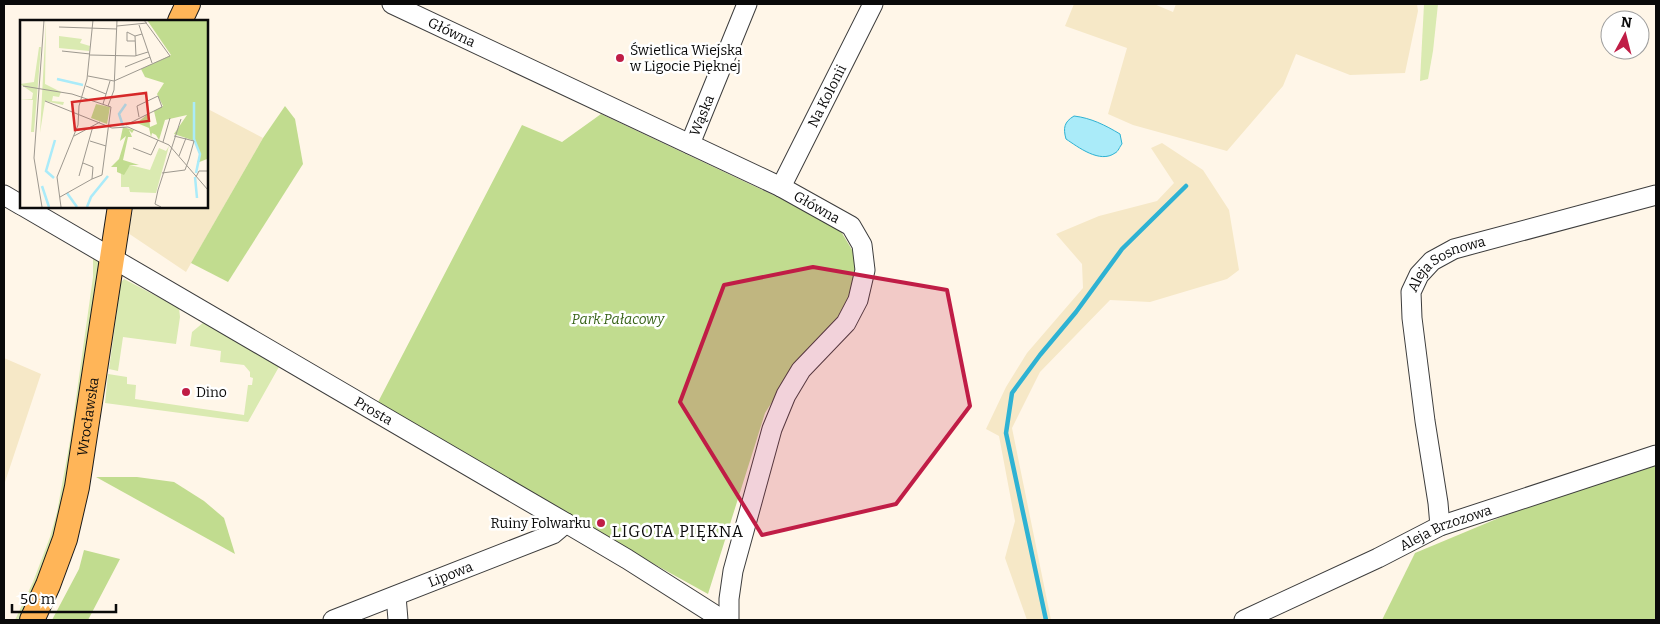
<svg xmlns="http://www.w3.org/2000/svg" width="1660" height="624" viewBox="0 0 1660 624" font-family="Bitter,serif">
<rect width="100%" height="100%" fill="#fff6e8"/>
<g fill="#f6e8c7">
<polygon points="1074,4 1154,4 1173,12 1176,4 1417,4 1418,11 1405,73 1350,75 1296,54 1283,86 1227,151 1133,125 1108,114 1127,48 1065,26"/>
<polygon points="206,108 263,138 186,272 128,233 134,206 206,206"/>
<polygon points="1162,143 1203,170 1229,210 1239,270 1227,279 1150,302 1110,300 1040,372 1012,428 1051,620 1027,620 1005,558 1015,521 999,436 986,429 1006,387 1027,353 1083,288 1082,264 1056,234 1099,216 1157,201 1174,183 1151,148"/>
<polygon points="4,358 41,374 4,485"/>
</g>
<g fill="#daeab1">
<polygon points="1424,4 1438,4 1433,51 1428,79 1420,81"/>
<polygon points="93,253 99,259 101,265 73,461 53,545 21,620 15,620 33,582 50,537 57,512 70,441 93,277"/>
<polygon points="124,279 179,308 180,317 176,344 123,337 118,371 109,369 121,282"/>
<polygon points="204,322 280,365 248,422 105,403 108,374 127,377 127,384 136,385 135,399 244,415 248,385 252,385 253,378 250,377 250,372 244,365 220,362 221,351 190,346 192,332"/>
</g>
<g fill="#c1dc8f">
<polygon points="285,106 295,119 303,164 228,282 191,263 263,138"/>
<polygon points="601,114 837,225 857,258 857,284 850,309 791,372 765,413 708,594 607,538 377,404 522,125 562,142"/>
<polygon points="1656,464 1656,620 1382,620 1415,553 1506,515"/>
<polygon points="96,477 137,477 174,482 204,501 224,518 235,554"/>
<polygon points="84,550 120,559 88,620 52,620 79,569"/>
</g>
<path fill="#aaebf9" stroke="#2eb2d3" d="M 1074,116 C 1091,118 1105,125 1120,134 L 1122,144 C 1120,146 1118,152 1115,153 C 1100,164 1078,147 1066,139 C 1063,128 1064,122 1074,116 Z"/>
<g fill="none" stroke-linecap="round" stroke-linejoin="round">
<polyline stroke="#2eb2d3" stroke-width="4.5" points="1046,620 1006,433 1012,393 1040,355 1076,312 1122,249 1186,186"/>
<g stroke="#3d3d3d" stroke-width="21">
<g id="minor">
<path id="s1" d="M 392,4 L 781,187 L 851,226 L 862,245 L 865,270 L 858,300 L 846,323 L 801,370 L 786,395 L 772,429 L 733,571 L 729,599 L 729,620"/>
<path id="s2" d="M 690,144 L 747,4"/>
<path id="s3" d="M 781,187 L 873,4"/>
<polyline points="4,195 21,205"/>
<path id="s4" d="M 23,206 L 566,523 L 627,559 L 723,620"/>
<path id="s5" d="M 1440,526 L 1438,503 L 1425,421 L 1412,318 L 1411,292 L 1419,275 L 1432,261 L 1454,249 L 1656,195"/>
<polyline points="396,596 398,620"/>
<path id="s6" d="M 333,620 L 553,534 L 566,523"/>
<path id="s7" d="M 1244,620 L 1378,558 L 1440,526 L 1656,455"/>
</g>
</g>
<g stroke="#1b1b1b" stroke-width="26">
<g id="major">
<polyline points="180,21 188,4"/>
<path id="s8" d="M 32,620 L 48,585 L 65,539 L 77,487 L 120,206"/>
</g>
</g>
<use href="#minor" stroke="#fff" stroke-width="19"/>
<use href="#major" stroke="#ffb558" stroke-width="24"/>
</g>
<path fill="#c01d46" fill-opacity="0.2" stroke="#c01d46" stroke-width="4" stroke-linejoin="round" d="M 813,267 L 947,290 L 970,406 L 896,504 L 762,535 L 680,402 L 724,285 Z"/>
<g fill="#c01d46" stroke="#fff" stroke-width="2">
<circle cx="620" cy="58" r="5"/>
<circle cx="186" cy="392" r="5"/>
<circle cx="601" cy="523" r="5"/>
</g>
<g text-anchor="middle" dominant-baseline="central" stroke-width="5" stroke-linejoin="round" paint-order="stroke">
<g font-size="14" fill="#0a0a0a" stroke="#fff">
<text stroke="none"><textPath href="#s1" startOffset="66">Główna</textPath></text>
<text stroke="none"><textPath href="#s3" startOffset="102">Na Kolonii</textPath></text>
<text stroke="none"><textPath href="#s2" startOffset="31">Wąska</textPath></text>
<text stroke="none"><textPath href="#s1" startOffset="471">Główna</textPath></text>
<text stroke="none"><textPath href="#s5" startOffset="284">Aleja Sosnowa</textPath></text>
<text stroke="none"><textPath href="#s4" startOffset="406">Prosta</textPath></text>
<text stroke="none"><textPath href="#s8" startOffset="212">Wrocławska</textPath></text>
<text stroke="none"><textPath href="#s7" startOffset="222">Aleja Brzozowa</textPath></text>
<text stroke="none"><textPath href="#s6" startOffset="126">Lipowa</textPath></text>
</g>
<g font-size="14" fill="#0a0a0a" stroke="#fff" text-anchor="start">
<text x="630" y="50">Świetlica Wiejska<tspan x="630" dy="16">w Ligocie Pięknej</tspan></text>
<text x="196" y="392">Dino</text>
<text x="591" y="523" text-anchor="end">Ruiny Folwarku</text>
</g>
<g font-size="14" font-style="italic" fill="#386419" stroke="#fff">
<text x="618" y="319">Park Pałacowy</text>
</g>
<g font-size="16" letter-spacing="1" fill="#0a0a0a" stroke="#fff">
<text x="678" y="531">LIGOTA PIĘKNA</text>
</g>
</g>
<g transform="translate(20 20)">
<rect width="188" height="188" fill="#fff6e8"/>
<path d="M 26,0 L 25,64 L 41,72 L 39,77 L 33,76 L 32,81 L 44,82 L 43,85 L 25,81 L 20,113 ZM 39,16 L 62,19 L 60,23 L 70,26 L 69,31 L 39,28 ZM 19,27 L 21,27 L 14,112 L 11,112 L 13,80 L 0,79 L 12,79 L 13,73 L 0,64 L 14,62 ZM 149,126 L 136,173 L 110,172 L 109,167 L 101,167 L 101,153 L 110,145 L 130,150 L 139,128 L 146,131 Z" fill="#daeab1"/>
<path d="M 127,0 L 187,0 L 187,139 L 177,143 L 180,135 L 175,121 L 154,114 L 167,95 L 145,100 L 139,120 L 136,115 L 132,113 L 131,117 L 129,108 L 117,103 L 129,93 L 130,107 L 137,104 L 134,91 L 143,86 L 137,74 L 144,63 L 125,57 L 121,49 L 151,35 ZM 76,84 L 90,87 L 87,104 L 71,98 ZM 103,107 L 114,110 L 112,113 L 109,110 L 112,117 L 108,117 L 103,140 L 119,145 L 110,145 L 104,155 L 97,152 L 97,147 L 91,147 L 99,139 L 106,116 L 100,121 Z" fill="#c1dc8f"/>
<path fill="none" stroke="#aaebf9" stroke-width="2.5" d="M 37,59 L 63,65M 174,82 L 174,119 L 180,134 L 176,153M 103,106 L 99,94 L 106,84M 175,157 L 177,178M 34,158 L 26,151 L 35,120M 22,166 L 29,187M 47,173 L 57,187M 67,187 L 71,177 L 88,156"/>
<path fill="none" stroke="#9d988f" stroke-width="1" d="M 119,5 L 132,43M 97,6 L 127,3M 39,7 L 97,9M 115,16 L 107,12 L 107,21 L 115,21M 42,31 L 70,34M 70,35 L 115,36 L 128,32M 116,36 L 115,16 L 122,14M 105,47 L 130,37M 68,56 L 94,61 L 150,36 L 124,0M 3,66 L 52,74 L 91,87 L 82,155 L 72,159 L 73,147 L 63,143M 66,66 L 86,74M 25,81 L 92,108 L 108,107 L 149,125 L 188,170M 83,84 L 90,61M 88,86 L 94,70 L 97,0M 106,105 L 142,87 L 138,76 L 117,86 L 119,97M 54,116 L 80,102M 70,121 L 86,126M 143,122 L 150,98M 113,128 L 131,135 L 138,120M 159,136 L 166,118M 142,153 L 165,150 L 169,139 L 174,121 L 154,116M 59,156 L 73,106M 176,157 L 179,151 L 188,151M 40,177 L 72,159M 22,187 L 14,138 L 24,0M 41,187 L 37,157 L 58,105 L 59,86 L 67,59 L 73,0M 141,187 L 135,184 L 138,170 L 161,99"/>
<path fill="#d62828" fill-opacity="0.15" stroke="#d62828" stroke-width="2.5" d="M 126,73 L 129,101 L 55,110 L 52,82 Z"/>
<rect width="188" height="188" fill="none" stroke="#0a0a0a" stroke-width="2.5"/>
</g>
<rect width="1660" height="624" fill="none" stroke="#0a0a0a" stroke-width="10"/>
<g transform="translate(1625 35) rotate(7)"><circle r="24" fill="#ffffff" stroke="#9d9d9d"/>
<path d="M0-4L9 19L0 12L-9 19Z" fill="#c01d46"/>
<text y="-8" font-size="14" font-weight="bold" text-anchor="middle" fill="#0a0a0a">N</text>
</g>
<path d="M12 604v8h104v-8" fill="none" stroke="#0a0a0a" stroke-width="2.5"/>
<text x="20" y="604" font-size="15" fill="#0a0a0a" stroke="#ffffff" stroke-width="4" paint-order="stroke">50 m</text>
</svg>
